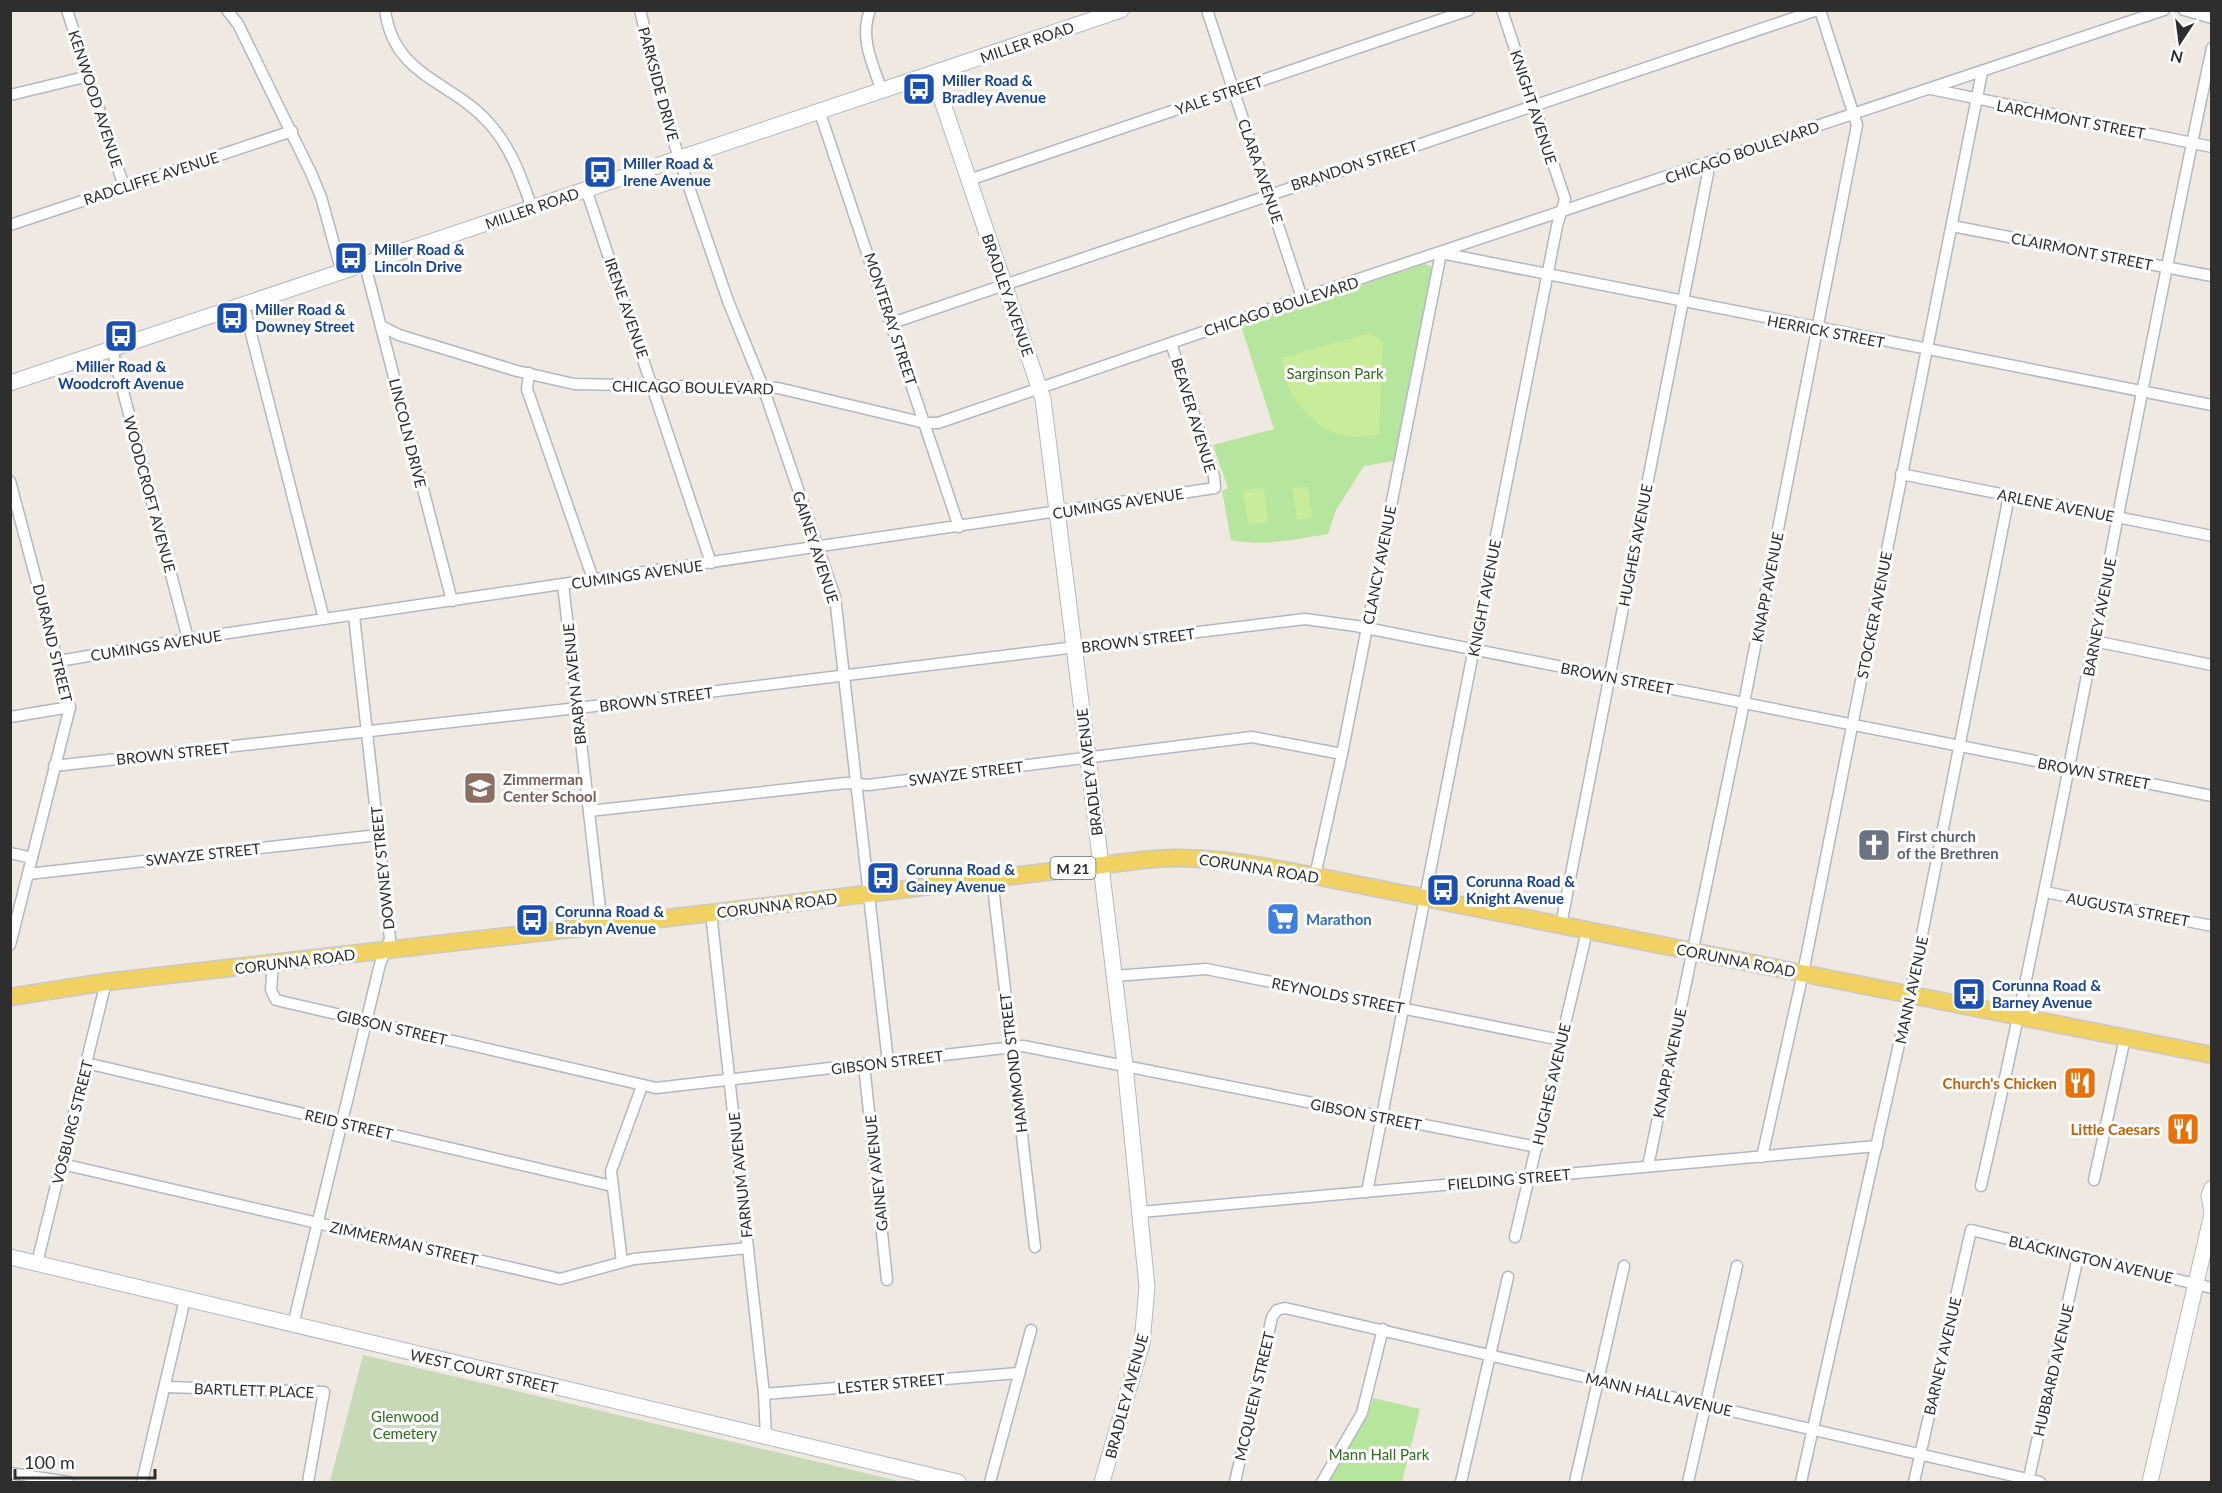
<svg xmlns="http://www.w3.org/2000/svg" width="2222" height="1493" viewBox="0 0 2222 1493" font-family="Lato,sans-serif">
<rect width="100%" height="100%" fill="#efe9e1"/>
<g fill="#b6e59e">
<path d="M 1424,264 L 1431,266 L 1432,271 L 1394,461 L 1364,466 L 1336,510 L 1328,534 C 1297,539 1262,547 1231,540 L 1222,491 L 1228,488 L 1213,445 L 1274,429 L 1241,326 Z"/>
<polygon points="1373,1398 1420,1409 1402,1482 1328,1482 1368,1415"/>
</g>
<polygon fill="#c8d9b8" points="363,1355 903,1482 330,1482"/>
<g fill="#c9ec9a">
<path d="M 1371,333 L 1383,342 L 1379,434 C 1342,443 1316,429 1294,398 C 1287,388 1285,370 1281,358 Z"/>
<polygon points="1308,487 1312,518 1297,520 1293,488"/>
<polygon points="1264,488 1268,522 1248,524 1243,490"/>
</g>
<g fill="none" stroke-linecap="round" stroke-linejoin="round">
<g stroke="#b4b7c1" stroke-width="13">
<g id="street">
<polyline points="67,10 124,187"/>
<polyline points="227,10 238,24 311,173 321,197 342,273"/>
<path d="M 385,10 C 394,77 450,80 488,122 C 511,147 521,177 532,208"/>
<polyline points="640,10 665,113 679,158 728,301 763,387 835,597 888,1062"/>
<path d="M 870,10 C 859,38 873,65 882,91"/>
<polyline points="1207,10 1302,298"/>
<polyline points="2184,10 2212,18"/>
<polyline points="1931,89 2212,147"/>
<polyline points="10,95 89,76"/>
<polyline points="820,113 959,527"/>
<polyline points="969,180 1469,10"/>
<polyline points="586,189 711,563"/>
<polyline points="10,225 292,131"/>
<polyline points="1952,226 2212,276"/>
<polyline points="365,265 452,601"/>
<polyline points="244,306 324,619"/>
<polyline points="892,323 1817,10"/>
<polyline points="383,327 399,335 517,371 574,384 778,388 925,423 938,423 1302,298 2164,10"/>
<polyline points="112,349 188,639"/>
<polyline points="529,373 527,389 593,579"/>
<polyline points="1901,474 2212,536"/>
<polyline points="10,481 70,707 10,945"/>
<polyline points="563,584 602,926"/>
<polyline points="2094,641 2212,665"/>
<polyline points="59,661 188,639 1215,488 1214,476 1171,343"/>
<polyline points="10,717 70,707"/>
<polyline points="54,766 578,708 1305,619 1356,626 2212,796"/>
<polyline points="589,811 846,783 868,785 1252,737 1342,754"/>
<polyline points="10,853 32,858"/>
<polyline points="28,874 378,835"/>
<polyline points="1315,876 1342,754 1441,253 2212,405"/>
<polyline points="992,878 1035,1247"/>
<polyline points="2045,892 2212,926"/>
<polyline points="711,913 764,1394 766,1437"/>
<polyline points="1561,925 1708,173 1706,164"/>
<polyline points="273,964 271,990 276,1000 656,1088 1023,1046 1537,1147"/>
<polyline points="1114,976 1206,969 1561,1040"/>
<polyline points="86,1063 612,1186"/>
<polyline points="864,1065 887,1280"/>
<polyline points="1762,1157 1803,973 1982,72"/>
<polyline points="62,1164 560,1279 634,1259 748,1248"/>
<polyline points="1648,1166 1744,703 1857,125 1820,10"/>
<polyline points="2094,1180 2125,1038"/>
<path d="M 1981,1186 C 2067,808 2131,426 2212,48"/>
<polyline points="1367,1192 1557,226 1565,199 1502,10"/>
<polyline points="1141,1212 1877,1146"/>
<polyline points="1515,1237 1587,931"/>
<polyline points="622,1262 611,1171 642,1086"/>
<polyline points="37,1263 106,982"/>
<polyline points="293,1325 380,964 390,939 354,616"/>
<polyline points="166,1387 324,1392 308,1482"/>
<polyline points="764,1394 1019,1373"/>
<polyline points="10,1473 68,1482"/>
<polyline points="142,1482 185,1299"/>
<polyline points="990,1482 1031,1330"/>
<polyline points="1235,1482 1272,1317 1277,1310 1285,1308 2040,1482"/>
<polyline points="1322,1482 1362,1413 1383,1329"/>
<polyline points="1461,1482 1508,1277"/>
<polyline points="1575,1482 1624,1266"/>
<polyline points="1688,1482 1737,1266"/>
<polyline points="1801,1482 1910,995 2009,496"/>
<polyline points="1914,1482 1971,1230 2212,1288"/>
<polyline points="2028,1482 2078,1257"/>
</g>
</g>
<g stroke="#b4b7c1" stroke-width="17">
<g id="secondary">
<polyline points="933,74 1043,399 1088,758 1125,1065 1147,1287 1142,1343 1102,1482"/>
<polyline points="10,383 1121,10"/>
<polyline points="2212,1188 2209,1196 2212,1212"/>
<polyline points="10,1257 958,1482"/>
<polyline points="2150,1482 2212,1214"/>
</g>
</g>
<g stroke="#c9c9c9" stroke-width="19">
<path id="primary" d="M 10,997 L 106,982 L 711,913 L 1143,860 C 1202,853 1257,865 1315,876 L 2212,1055"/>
</g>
<use href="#street" stroke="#fff" stroke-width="10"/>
<use href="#secondary" stroke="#fff" stroke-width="15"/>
<use href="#primary" stroke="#f2d163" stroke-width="16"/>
</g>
<defs>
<g id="bus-square" transform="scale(1.725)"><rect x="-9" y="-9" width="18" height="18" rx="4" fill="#1a4fb4" stroke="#fff"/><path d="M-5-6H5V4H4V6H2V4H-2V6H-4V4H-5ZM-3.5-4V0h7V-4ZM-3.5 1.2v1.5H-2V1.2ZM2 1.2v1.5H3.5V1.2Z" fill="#fff"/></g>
<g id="school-square" transform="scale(1.725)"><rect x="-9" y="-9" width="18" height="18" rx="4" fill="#8d6e63" stroke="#fff"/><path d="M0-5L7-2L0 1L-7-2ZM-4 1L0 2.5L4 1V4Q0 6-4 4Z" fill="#fff"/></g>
<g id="church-square" transform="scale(1.725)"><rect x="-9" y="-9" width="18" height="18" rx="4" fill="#6b7280" stroke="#fff"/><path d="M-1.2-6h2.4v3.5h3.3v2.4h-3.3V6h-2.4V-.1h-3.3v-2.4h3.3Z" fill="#fff"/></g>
<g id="supermarket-square" transform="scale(1.725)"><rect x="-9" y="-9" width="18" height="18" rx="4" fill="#3f7fe0" stroke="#fff"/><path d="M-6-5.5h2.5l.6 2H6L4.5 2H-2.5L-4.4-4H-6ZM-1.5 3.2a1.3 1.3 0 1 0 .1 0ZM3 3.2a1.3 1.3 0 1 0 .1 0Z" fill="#fff"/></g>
<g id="restaurant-square" transform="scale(1.725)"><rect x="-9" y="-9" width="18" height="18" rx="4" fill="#e8710a" stroke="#fff"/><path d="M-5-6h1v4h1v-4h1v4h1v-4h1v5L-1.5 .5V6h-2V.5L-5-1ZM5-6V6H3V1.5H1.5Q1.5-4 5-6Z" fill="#fff"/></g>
</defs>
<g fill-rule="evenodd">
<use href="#bus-square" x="919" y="89"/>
<use href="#bus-square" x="600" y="172"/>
<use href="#bus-square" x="351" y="258"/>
<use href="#bus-square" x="232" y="318"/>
<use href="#bus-square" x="121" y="336"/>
<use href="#school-square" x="480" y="788"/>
<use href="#church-square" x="1874" y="845"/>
<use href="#bus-square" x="883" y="878"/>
<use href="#bus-square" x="1443" y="890"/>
<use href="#supermarket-square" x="1283" y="919"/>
<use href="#bus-square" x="532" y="920"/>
<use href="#bus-square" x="1969" y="994"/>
<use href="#restaurant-square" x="2080" y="1083"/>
<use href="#restaurant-square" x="2183" y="1129"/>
</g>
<g text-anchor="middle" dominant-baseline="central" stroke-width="6" stroke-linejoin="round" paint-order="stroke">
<rect fill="#fff" stroke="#6d6d6d" stroke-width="1.5" x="1050.5" y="857" width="45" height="22" rx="4.5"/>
<g font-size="14" font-weight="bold" fill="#2e2e2e">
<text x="1073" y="868">M 21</text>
</g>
<g font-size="15" fill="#2e2e2e" stroke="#fff">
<text transform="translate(1027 42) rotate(-19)">MILLER ROAD</text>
<text transform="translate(659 84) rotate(75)">PARKSIDE DRIVE</text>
<text transform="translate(1219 95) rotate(-19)">YALE STREET</text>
<text transform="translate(96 99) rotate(72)">KENWOOD AVENUE</text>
<text transform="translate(1534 107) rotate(72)">KNIGHT AVENUE</text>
<text transform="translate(2071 119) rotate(11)">LARCHMONT STREET</text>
<text transform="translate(1742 152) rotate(-19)">CHICAGO BOULEVARD</text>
<text transform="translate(1354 165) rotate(-18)">BRANDON STREET</text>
<text transform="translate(1261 171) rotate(71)">CLARA AVENUE</text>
<text transform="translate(151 178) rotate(-18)">RADCLIFFE AVENUE</text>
<text transform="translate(532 208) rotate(-19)">MILLER ROAD</text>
<text transform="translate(2082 251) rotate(11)">CLAIRMONT STREET</text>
<text transform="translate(1008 295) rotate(71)">BRADLEY AVENUE</text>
<text transform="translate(1281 306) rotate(-18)">CHICAGO BOULEVARD</text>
<text transform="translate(627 308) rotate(71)">IRENE AVENUE</text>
<text transform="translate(891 319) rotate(72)">MONTERAY STREET</text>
<text transform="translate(1826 331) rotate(11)">HERRICK STREET</text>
<text transform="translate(693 387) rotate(1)">CHICAGO BOULEVARD</text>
<text transform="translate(1194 415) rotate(73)">BEAVER AVENUE</text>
<text transform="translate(408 433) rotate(76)">LINCOLN DRIVE</text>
<text transform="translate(150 494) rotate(75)">WOODCROFT AVENUE</text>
<text transform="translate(1118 503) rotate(-9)">CUMINGS AVENUE</text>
<text transform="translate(2056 505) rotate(11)">ARLENE AVENUE</text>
<text transform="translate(1635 545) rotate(-79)">HUGHES AVENUE</text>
<text transform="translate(816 547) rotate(72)">GAINEY AVENUE</text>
<text transform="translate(1379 565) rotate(-79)">CLANCY AVENUE</text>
<text transform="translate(637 574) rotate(-8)">CUMINGS AVENUE</text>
<text transform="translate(1767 587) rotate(-79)">KNAPP AVENUE</text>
<text transform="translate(1484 598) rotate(-79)">KNIGHT AVENUE</text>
<text transform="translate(1874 615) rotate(-79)">STOCKER AVENUE</text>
<text transform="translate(2099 617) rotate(-79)">BARNEY AVENUE</text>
<text transform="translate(1138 640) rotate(-7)">BROWN STREET</text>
<text transform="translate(53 643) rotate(76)">DURAND STREET</text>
<text transform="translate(156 645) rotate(-9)">CUMINGS AVENUE</text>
<text transform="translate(1617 678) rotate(11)">BROWN STREET</text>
<text transform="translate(574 684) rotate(-96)">BRABYN AVENUE</text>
<text transform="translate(656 699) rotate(-7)">BROWN STREET</text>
<text transform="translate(173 753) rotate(-6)">BROWN STREET</text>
<text transform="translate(1089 772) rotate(-97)">BRADLEY AVENUE</text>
<text transform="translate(966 773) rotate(-7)">SWAYZE STREET</text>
<text transform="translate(2094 773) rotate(11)">BROWN STREET</text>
<text transform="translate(203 854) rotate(-6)">SWAYZE STREET</text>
<text transform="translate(382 868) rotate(-96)">DOWNEY STREET</text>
<text transform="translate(1259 868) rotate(9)">CORUNNA ROAD</text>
<text transform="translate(777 905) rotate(-7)">CORUNNA ROAD</text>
<text transform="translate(2128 909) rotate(11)">AUGUSTA STREET</text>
<text transform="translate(1736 960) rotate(11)">CORUNNA ROAD</text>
<text transform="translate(295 961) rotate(-7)">CORUNNA ROAD</text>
<text transform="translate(1911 990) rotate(-78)">MANN AVENUE</text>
<text transform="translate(1338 995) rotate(11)">REYNOLDS STREET</text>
<text transform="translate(392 1027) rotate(13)">GIBSON STREET</text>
<text transform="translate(887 1062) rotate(-7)">GIBSON STREET</text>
<text transform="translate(1013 1063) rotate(-97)">HAMMOND STREET</text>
<text transform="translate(1669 1063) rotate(-78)">KNAPP AVENUE</text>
<text transform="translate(1551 1084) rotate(-77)">HUGHES AVENUE</text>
<text transform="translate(1366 1114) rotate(11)">GIBSON STREET</text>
<text transform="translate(72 1122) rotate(-76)">VOSBURG STREET</text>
<text transform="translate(349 1124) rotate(13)">REID STREET</text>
<text transform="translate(876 1173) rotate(-96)">GAINEY AVENUE</text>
<text transform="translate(740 1175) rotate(-96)">FARNUM AVENUE</text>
<text transform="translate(1509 1179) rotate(-5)">FIELDING STREET</text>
<text transform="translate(404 1243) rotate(13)">ZIMMERMAN STREET</text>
<text transform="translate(2091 1259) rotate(13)">BLACKINGTON AVENUE</text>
<text transform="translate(1942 1356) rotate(-77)">BARNEY AVENUE</text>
<text transform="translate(2053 1370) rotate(-77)">HUBBARD AVENUE</text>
<text transform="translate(484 1371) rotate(13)">WEST COURT STREET</text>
<text transform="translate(891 1383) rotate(-5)">LESTER STREET</text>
<text transform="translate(254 1390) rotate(2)">BARTLETT PLACE</text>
<text transform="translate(1659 1394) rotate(13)">MANN HALL AVENUE</text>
<text transform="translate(1126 1396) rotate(-75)">BRADLEY AVENUE</text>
<text transform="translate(1254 1396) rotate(-77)">MCQUEEN STREET</text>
</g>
<g font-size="15" font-weight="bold" fill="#164399" stroke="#fff" text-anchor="start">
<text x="942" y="80">Miller Road &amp;<tspan x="942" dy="17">Bradley Avenue</tspan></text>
<text x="623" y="163">Miller Road &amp;<tspan x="623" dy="17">Irene Avenue</tspan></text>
<text x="374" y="249">Miller Road &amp;<tspan x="374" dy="17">Lincoln Drive</tspan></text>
<text x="255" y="309">Miller Road &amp;<tspan x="255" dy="17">Downey Street</tspan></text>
<text x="121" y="366" text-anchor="middle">Miller Road &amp;<tspan x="121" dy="17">Woodcroft Avenue</tspan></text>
<text x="906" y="869">Corunna Road &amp;<tspan x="906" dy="17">Gainey Avenue</tspan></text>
<text x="1466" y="881">Corunna Road &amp;<tspan x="1466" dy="17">Knight Avenue</tspan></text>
<text x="555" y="911">Corunna Road &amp;<tspan x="555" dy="17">Brabyn Avenue</tspan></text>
<text x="1992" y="985">Corunna Road &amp;<tspan x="1992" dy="17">Barney Avenue</tspan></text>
</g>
<g font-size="15" fill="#2c6e1b" stroke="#fff">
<text x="1335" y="373">Sarginson Park</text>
<text x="405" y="1416">Glenwood<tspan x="405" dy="17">Cemetery</tspan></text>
<text x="1379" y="1454">Mann Hall Park</text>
</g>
<g font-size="15" font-weight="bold" fill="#785e54" stroke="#fff" text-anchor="start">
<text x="503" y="779">Zimmerman<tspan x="503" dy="17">Center School</tspan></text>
</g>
<g font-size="15" font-weight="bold" fill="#5b616d" stroke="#fff" text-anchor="start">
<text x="1897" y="836">First church<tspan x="1897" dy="17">of the Brethren</tspan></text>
</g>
<g font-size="15" font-weight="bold" fill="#366cbe" stroke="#fff" text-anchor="start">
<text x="1306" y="919">Marathon</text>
</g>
<g font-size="15" font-weight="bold" fill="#c56008" stroke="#fff" text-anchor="end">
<text x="2057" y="1083">Church's Chicken</text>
<text x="2160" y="1129">Little Caesars</text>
</g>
</g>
<rect width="2222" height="1493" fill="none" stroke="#2e2e2e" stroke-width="24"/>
<g transform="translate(2180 42) rotate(193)" stroke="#ffffff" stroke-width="4.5" paint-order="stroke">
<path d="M0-4.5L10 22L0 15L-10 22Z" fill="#2e2e2e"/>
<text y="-9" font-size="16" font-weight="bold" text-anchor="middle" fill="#2e2e2e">N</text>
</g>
<path d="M15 1469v9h140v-9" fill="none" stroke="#2e2e2e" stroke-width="3"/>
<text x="24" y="1469" font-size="18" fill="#2e2e2e" stroke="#ffffff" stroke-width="4.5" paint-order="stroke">100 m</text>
</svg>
